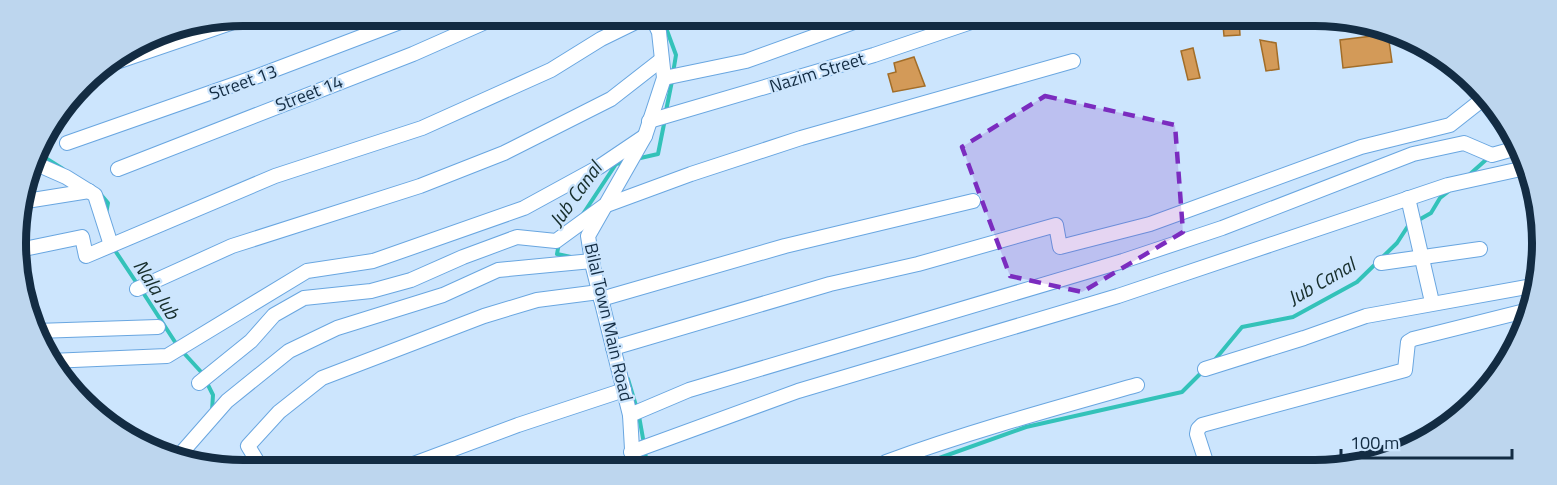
<svg xmlns="http://www.w3.org/2000/svg" width="1557" height="485" viewBox="0 0 1557 485" font-family="'Titillium Web',sans-serif">
<rect width="100%" height="100%" fill="#cce5fd"/>
<g fill="none" stroke-linecap="round" stroke-linejoin="round">
<g stroke="#33c2b9" stroke-width="4">
<polyline points="662,17 676,55 673,73"/>
<polyline points="666,111 672,81"/>
<polyline points="36,152 63,169"/>
<polyline points="636,159 658,154 665,119"/>
<polyline points="1469,175 1488,158"/>
<polyline points="97,190 108,203 106,214"/>
<polyline points="583,214 616,164 626,162"/>
<polyline points="559,243 557,254 571,257"/>
<polyline points="114,249 138,285"/>
<polyline points="142,291 177,345"/>
<polyline points="182,351 203,374"/>
<polyline points="1213,362 1242,327 1293,317 1357,282 1397,243 1408,226 1431,213 1440,198 1449,191"/>
<polyline points="628,379 637,409"/>
<polyline points="206,381 213,395 212,411"/>
<polyline points="639,416 644,444"/>
<polyline points="645,451 647,467"/>
<polyline points="914,467 1026,427 1182,392 1203,371"/>
</g>
</g>
<g fill="#d39a58" stroke="#a26d28" stroke-width="1.5">
<polygon points="1189,19 1239,19 1240,35 1224,36 1223,25 1190,29"/>
<polygon points="1388,34 1392,62 1343,68 1340,40"/>
<polygon points="1260,40 1276,43 1279,69 1266,71"/>
<polygon points="1193,48 1200,78 1188,80 1181,51"/>
<polygon points="914,57 925,86 893,92 888,74 896,72 894,63"/>
</g>
<g fill="none" stroke-linecap="round" stroke-linejoin="round">
<g stroke="#69a6e0" stroke-width="16">
<g id="minor">
<polyline points="99,68 254,15"/>
<polyline points="664,78 746,61 868,17"/>
<polyline points="649,121 874,55 983,18"/>
<polyline points="67,143 258,76 416,16"/>
<polyline points="32,162 66,177 95,195 111,245"/>
<polyline points="118,169 413,54 499,16"/>
<polyline points="1408,198 1432,302"/>
<polyline points="20,202 89,191"/>
<polyline points="19,250 82,237 86,256 275,176 422,128 551,70 601,39 646,17"/>
<polyline points="1381,263 1480,249"/>
<polyline points="137,289 232,246 420,186 504,153 611,99 661,60"/>
<polyline points="601,299 785,246 973,201"/>
<polyline points="36,331 158,327"/>
<polyline points="613,348 830,284 918,264 1056,225 1060,247 1150,224 1361,147 1450,125 1483,99 1514,141"/>
<polyline points="50,361 167,356 307,271 373,261 524,208 599,167 645,136"/>
<polyline points="1205,369 1304,338 1366,316 1538,285"/>
<polyline points="199,383 251,341 274,315 304,298 371,291 411,280 463,257 517,237 556,241 604,206 691,174 801,138 1073,61"/>
<polyline points="630,415 689,390 1123,261 1222,228 1413,154 1464,143 1492,155 1517,148"/>
<polyline points="631,452 798,391 1118,296 1448,185 1525,168"/>
<polyline points="183,459 184,450 227,401 289,351 337,328 443,295 498,270 592,261"/>
<polyline points="260,466 248,446 279,412 322,378 484,316 537,300 599,292"/>
<polyline points="408,466 518,425 624,390"/>
<polyline points="633,466 630,415 593,267 588,236 645,136 664,78 659,32 652,17"/>
<path d="M 879,467 L 886,462 C 968,432 1052,409 1137,385"/>
<polyline points="1208,468 1197,434 1198,429 1202,425 1405,370 1408,342 1413,339 1529,310"/>
</g>
</g>
<use href="#minor" stroke="#fff" stroke-width="14"/>
</g>
<path fill="#7b2cbf" fill-opacity="0.2" stroke="#7b2cbf" stroke-width="4.5" stroke-dasharray="12 8" stroke-linejoin="round" d="M 1045,96 L 1175,125 L 1183,232 L 1082,292 L 1010,276 L 962,147 Z"/>
<g text-anchor="middle" dominant-baseline="central" stroke-width="4.5" stroke-linejoin="round" paint-order="stroke">
<g font-size="18" fill="#132c43" stroke="#cce5fd">
<text transform="translate(817 72) rotate(-17)">Nazim Street</text>
<text transform="translate(243 82) rotate(-20)">Street 13</text>
<text transform="translate(309 93) rotate(-21)">Street 14</text>
<text transform="translate(609 322) rotate(77)">Bilal Town Main Road</text>
</g>
<g font-size="20" font-style="italic" fill="#172e2c" stroke="#cce5fd">
<text transform="translate(575 194) rotate(-54)">Jub Canal</text>
<text transform="translate(1321 281) rotate(-30)">Jub Canal</text>
<text transform="translate(157 289) rotate(57)">Nala Jub</text>
</g>
</g>
<path d="M0 0H1557V485H0ZM243 26H1315A217 217 0 0 1 1532 243V243A217 217 0 0 1 1315 460H243A217 217 0 0 1 26 243V243A217 217 0 0 1 243 26Z" fill="#bdd6ee" fill-rule="evenodd"/>
<path fill="none" stroke="#132c43" stroke-width="8" d="M243 26H1315A217 217 0 0 1 1532 243V243A217 217 0 0 1 1315 460H243A217 217 0 0 1 26 243V243A217 217 0 0 1 243 26Z"/>
<path d="M1341 449v9h171v-9" fill="none" stroke="#132c43" stroke-width="3"/>
<text x="1350" y="449" font-size="18" fill="#132c43" stroke="#cce5fd" stroke-width="4.5" paint-order="stroke">100 m</text>
</svg>
